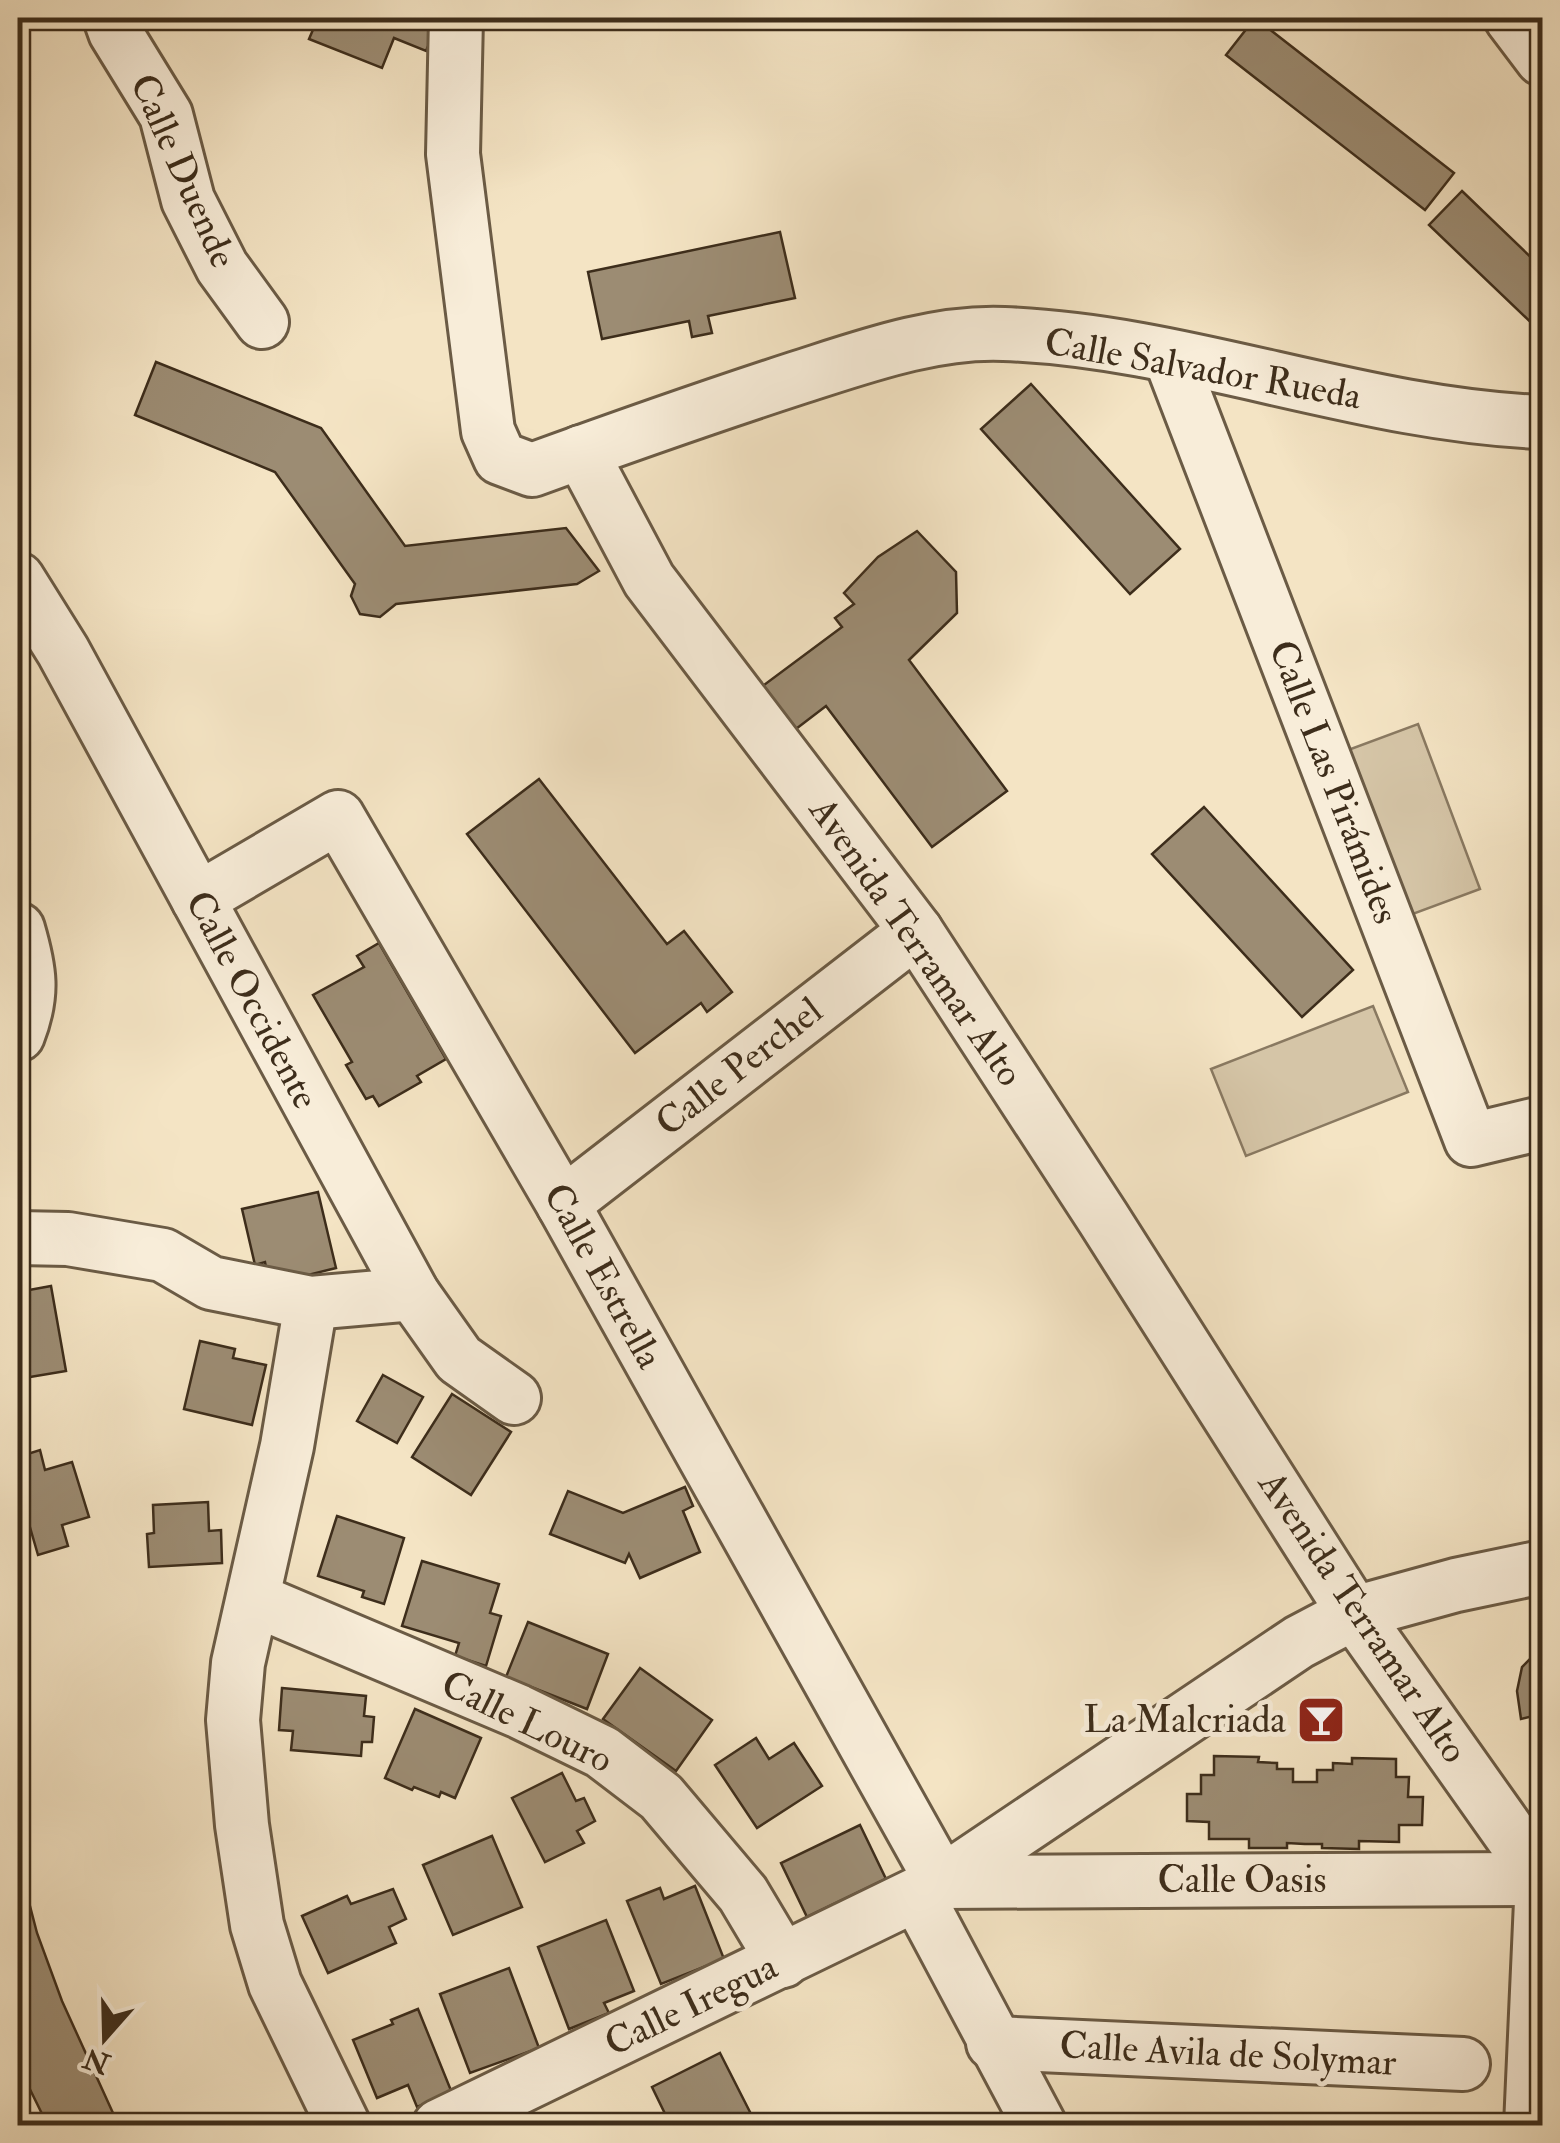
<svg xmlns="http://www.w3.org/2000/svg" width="1560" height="2143" viewBox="0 0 1560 2143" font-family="'IM FELL Double Pica',serif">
<rect width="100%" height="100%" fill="#f4e4c4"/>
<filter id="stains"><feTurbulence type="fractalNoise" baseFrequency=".002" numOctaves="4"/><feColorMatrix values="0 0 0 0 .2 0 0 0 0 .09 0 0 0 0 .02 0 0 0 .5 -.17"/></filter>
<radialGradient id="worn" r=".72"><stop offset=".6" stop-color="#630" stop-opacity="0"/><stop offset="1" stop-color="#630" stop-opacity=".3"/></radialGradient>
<g fill="#d5c5a7" stroke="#897961" stroke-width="2.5">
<polygon points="1418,724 1480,889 1402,918 1340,753"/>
<polygon points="1373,1006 1408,1092 1246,1156 1211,1069"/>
</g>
<g fill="#9c8c73" stroke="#3d2d1b" stroke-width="2.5">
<polygon points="318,18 440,18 426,51 394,38 382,68 309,39"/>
<polygon points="1255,18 1454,173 1425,210 1226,55"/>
<polygon points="1462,191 1542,268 1542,333 1429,225"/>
<polygon points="780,232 795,298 708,316 712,333 692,337 689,321 602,339 588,272"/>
<polygon points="156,362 321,428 405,546 566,528 599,571 577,584 396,604 380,617 360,614 351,596 355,584 275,472 135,415"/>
<polygon points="1031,384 1180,549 1130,594 981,429"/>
<polygon points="917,531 956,572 957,613 909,660 1007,791 932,847 826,706 792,732 760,688 842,627 835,618 854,604 844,593 878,557"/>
<polygon points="539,779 667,944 684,931 732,992 707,1012 701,1003 635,1053 467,834"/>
<polygon points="1204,807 1353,970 1302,1017 1152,854"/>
<polygon points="379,943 446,1059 417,1076 421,1082 379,1106 373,1096 366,1099 346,1065 352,1062 313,995 364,967 357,956"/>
<polygon points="318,1192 336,1268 288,1280 268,1277 265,1262 255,1265 242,1209"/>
<polygon points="51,1286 66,1371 18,1379 18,1292"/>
<polygon points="200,1341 235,1349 233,1358 266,1365 252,1425 184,1409"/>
<polygon points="383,1375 423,1397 397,1443 357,1421"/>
<polygon points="452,1394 511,1432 471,1495 412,1457"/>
<polygon points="40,1450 45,1470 72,1462 89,1517 62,1525 68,1546 38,1555 18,1486 18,1457"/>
<polygon points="685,1487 693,1506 683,1511 700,1552 640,1578 629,1554 625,1563 550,1534 568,1491 623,1513"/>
<polygon points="208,1502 209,1531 221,1530 222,1563 149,1567 147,1534 154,1533 153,1505"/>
<polygon points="337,1516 404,1538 384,1604 362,1597 364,1591 318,1576"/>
<polygon points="422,1561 499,1584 490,1613 501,1616 486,1666 455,1656 459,1643 402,1626"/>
<polygon points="528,1622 608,1654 587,1709 506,1677"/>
<polygon points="1542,1647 1542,1646 1542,1737 1537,1715 1521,1719 1517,1691 1522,1667"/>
<polygon points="640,1668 712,1720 676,1771 603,1719"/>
<polygon points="282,1688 366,1696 364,1716 374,1717 372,1742 362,1742 361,1756 291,1750 293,1731 279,1730"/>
<polygon points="415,1709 481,1738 455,1798 441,1792 439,1797 414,1787 412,1790 385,1778"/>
<polygon points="756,1738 769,1759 794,1743 822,1786 757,1828 715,1765"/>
<polygon points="1214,1756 1259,1757 1258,1762 1277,1763 1277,1769 1293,1769 1293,1782 1317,1782 1317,1770 1333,1770 1333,1763 1352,1764 1352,1758 1396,1759 1396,1777 1409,1777 1408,1797 1423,1797 1422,1825 1399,1825 1399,1842 1359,1841 1359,1849 1322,1848 1322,1844 1305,1844 1287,1843 1287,1848 1249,1848 1249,1839 1209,1839 1209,1822 1187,1821 1187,1794 1201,1794 1201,1775 1214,1775"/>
<polygon points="562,1773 576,1801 584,1798 595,1821 577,1831 584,1843 545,1862 512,1798"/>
<polygon points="860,1825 886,1879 807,1917 781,1863"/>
<polygon points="492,1836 522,1907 453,1935 423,1865"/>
<polygon points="18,1860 37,1933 62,2001 118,2124 115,2126 48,2126 18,2065"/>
<polygon points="695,1886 724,1959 661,1984 627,1901 660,1888 664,1899"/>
<polygon points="393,1889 406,1919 389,1927 396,1943 328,1973 302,1916 347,1896 351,1904"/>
<polygon points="606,1920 634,1991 604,2003 609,2013 569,2029 538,1947"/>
<polygon points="509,1968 539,2048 470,2073 440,1994"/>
<polygon points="418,2009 452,2093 417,2107 408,2085 377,2098 353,2040 393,2024 391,2020"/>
<polygon points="720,2053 753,2118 738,2126 671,2126 652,2087"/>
</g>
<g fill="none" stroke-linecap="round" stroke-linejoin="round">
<g stroke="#6b5b45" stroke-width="58">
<g id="minor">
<polyline points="110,18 115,32 166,115 188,200 222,267 262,322"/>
<path d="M 456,18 L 453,154 L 488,431 L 500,458 L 532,470 C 620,438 708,407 797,378 C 863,357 934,331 1004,334 C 1187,341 1360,415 1542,422"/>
<polyline points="1511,18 1542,59"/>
<polyline points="1170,357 1471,1140 1542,1123"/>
<polyline points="581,452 649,580 916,931 1103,1218 1354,1613 1542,1879 1531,2126"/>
<polyline points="18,579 63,651 413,1294 459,1359 514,1398"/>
<polyline points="198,899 338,817 563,1204 942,1882"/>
<path d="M 18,929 C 30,970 34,994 18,1035"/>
<polyline points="563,1204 916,931"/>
<polyline points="18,1238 68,1239 163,1255 211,1283 311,1303 413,1294"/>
<polyline points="311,1303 287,1446 238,1663 233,1720 242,1825 257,1925 275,1984 344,2126"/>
<polyline points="253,1599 518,1711 602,1752 661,1797 743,1894 783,1961"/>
<polyline points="942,1882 1542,1879"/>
<polyline points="917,1895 1040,2126"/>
<polyline points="993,2043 1463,2064"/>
<polyline points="439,2126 942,1882 1299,1642 1354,1613 1456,1585 1542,1567"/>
</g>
</g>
<use href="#minor" stroke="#f8edd9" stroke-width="52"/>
</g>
<defs>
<g id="bar-square" transform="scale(2.5)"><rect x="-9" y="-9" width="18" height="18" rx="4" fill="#8f2418" stroke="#f8edd9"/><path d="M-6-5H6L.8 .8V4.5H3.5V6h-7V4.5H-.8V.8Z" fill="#fff"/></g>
</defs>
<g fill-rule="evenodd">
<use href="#bar-square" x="1321" y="1720"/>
</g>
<g text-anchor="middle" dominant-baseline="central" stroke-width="10" stroke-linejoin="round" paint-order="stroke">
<g font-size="38" fill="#3d2d1b" stroke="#f8edd9">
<text transform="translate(183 171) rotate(66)">Calle Duende</text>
<text transform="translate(1203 369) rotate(10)">Calle Salvador Rueda</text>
<text transform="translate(1334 782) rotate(69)">Calle Las Pirámides</text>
<text transform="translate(916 942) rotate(55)">Avenida Terramar Alto</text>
<text transform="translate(252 1000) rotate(62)">Calle Occidente</text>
<text transform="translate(739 1067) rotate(-38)">Calle Perchel</text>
<text transform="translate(603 1276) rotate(61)">Calle Estrella</text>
<text transform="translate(1363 1617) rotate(56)">Avenida Terramar Alto</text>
<text transform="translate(527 1722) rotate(26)">Calle Louro</text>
<text x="1242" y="1880">Calle Oasis</text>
<text transform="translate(691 2005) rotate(-26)">Calle Iregua</text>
<text transform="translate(1228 2054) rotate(3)">Calle Avila de Solymar</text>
</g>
<g font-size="38" fill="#3d2d1b" stroke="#f8edd9" text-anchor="end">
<text x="1286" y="1720">La Malcriada</text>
</g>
</g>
<rect width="1560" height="2143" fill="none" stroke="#f4e4c4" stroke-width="60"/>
<rect x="20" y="20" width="1520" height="2103" fill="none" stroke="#3d2d1b" stroke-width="5"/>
<rect x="30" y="30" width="1500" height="2083" fill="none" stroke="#3d2d1b" stroke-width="2.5"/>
<g transform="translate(105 2038) rotate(200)" stroke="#f8edd9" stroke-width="8" paint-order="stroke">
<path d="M0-8L18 38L0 25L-18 38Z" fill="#3d2d1b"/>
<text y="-15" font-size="28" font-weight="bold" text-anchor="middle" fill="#3d2d1b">N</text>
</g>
<rect width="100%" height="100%" filter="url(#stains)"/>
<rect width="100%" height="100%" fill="url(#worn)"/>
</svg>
